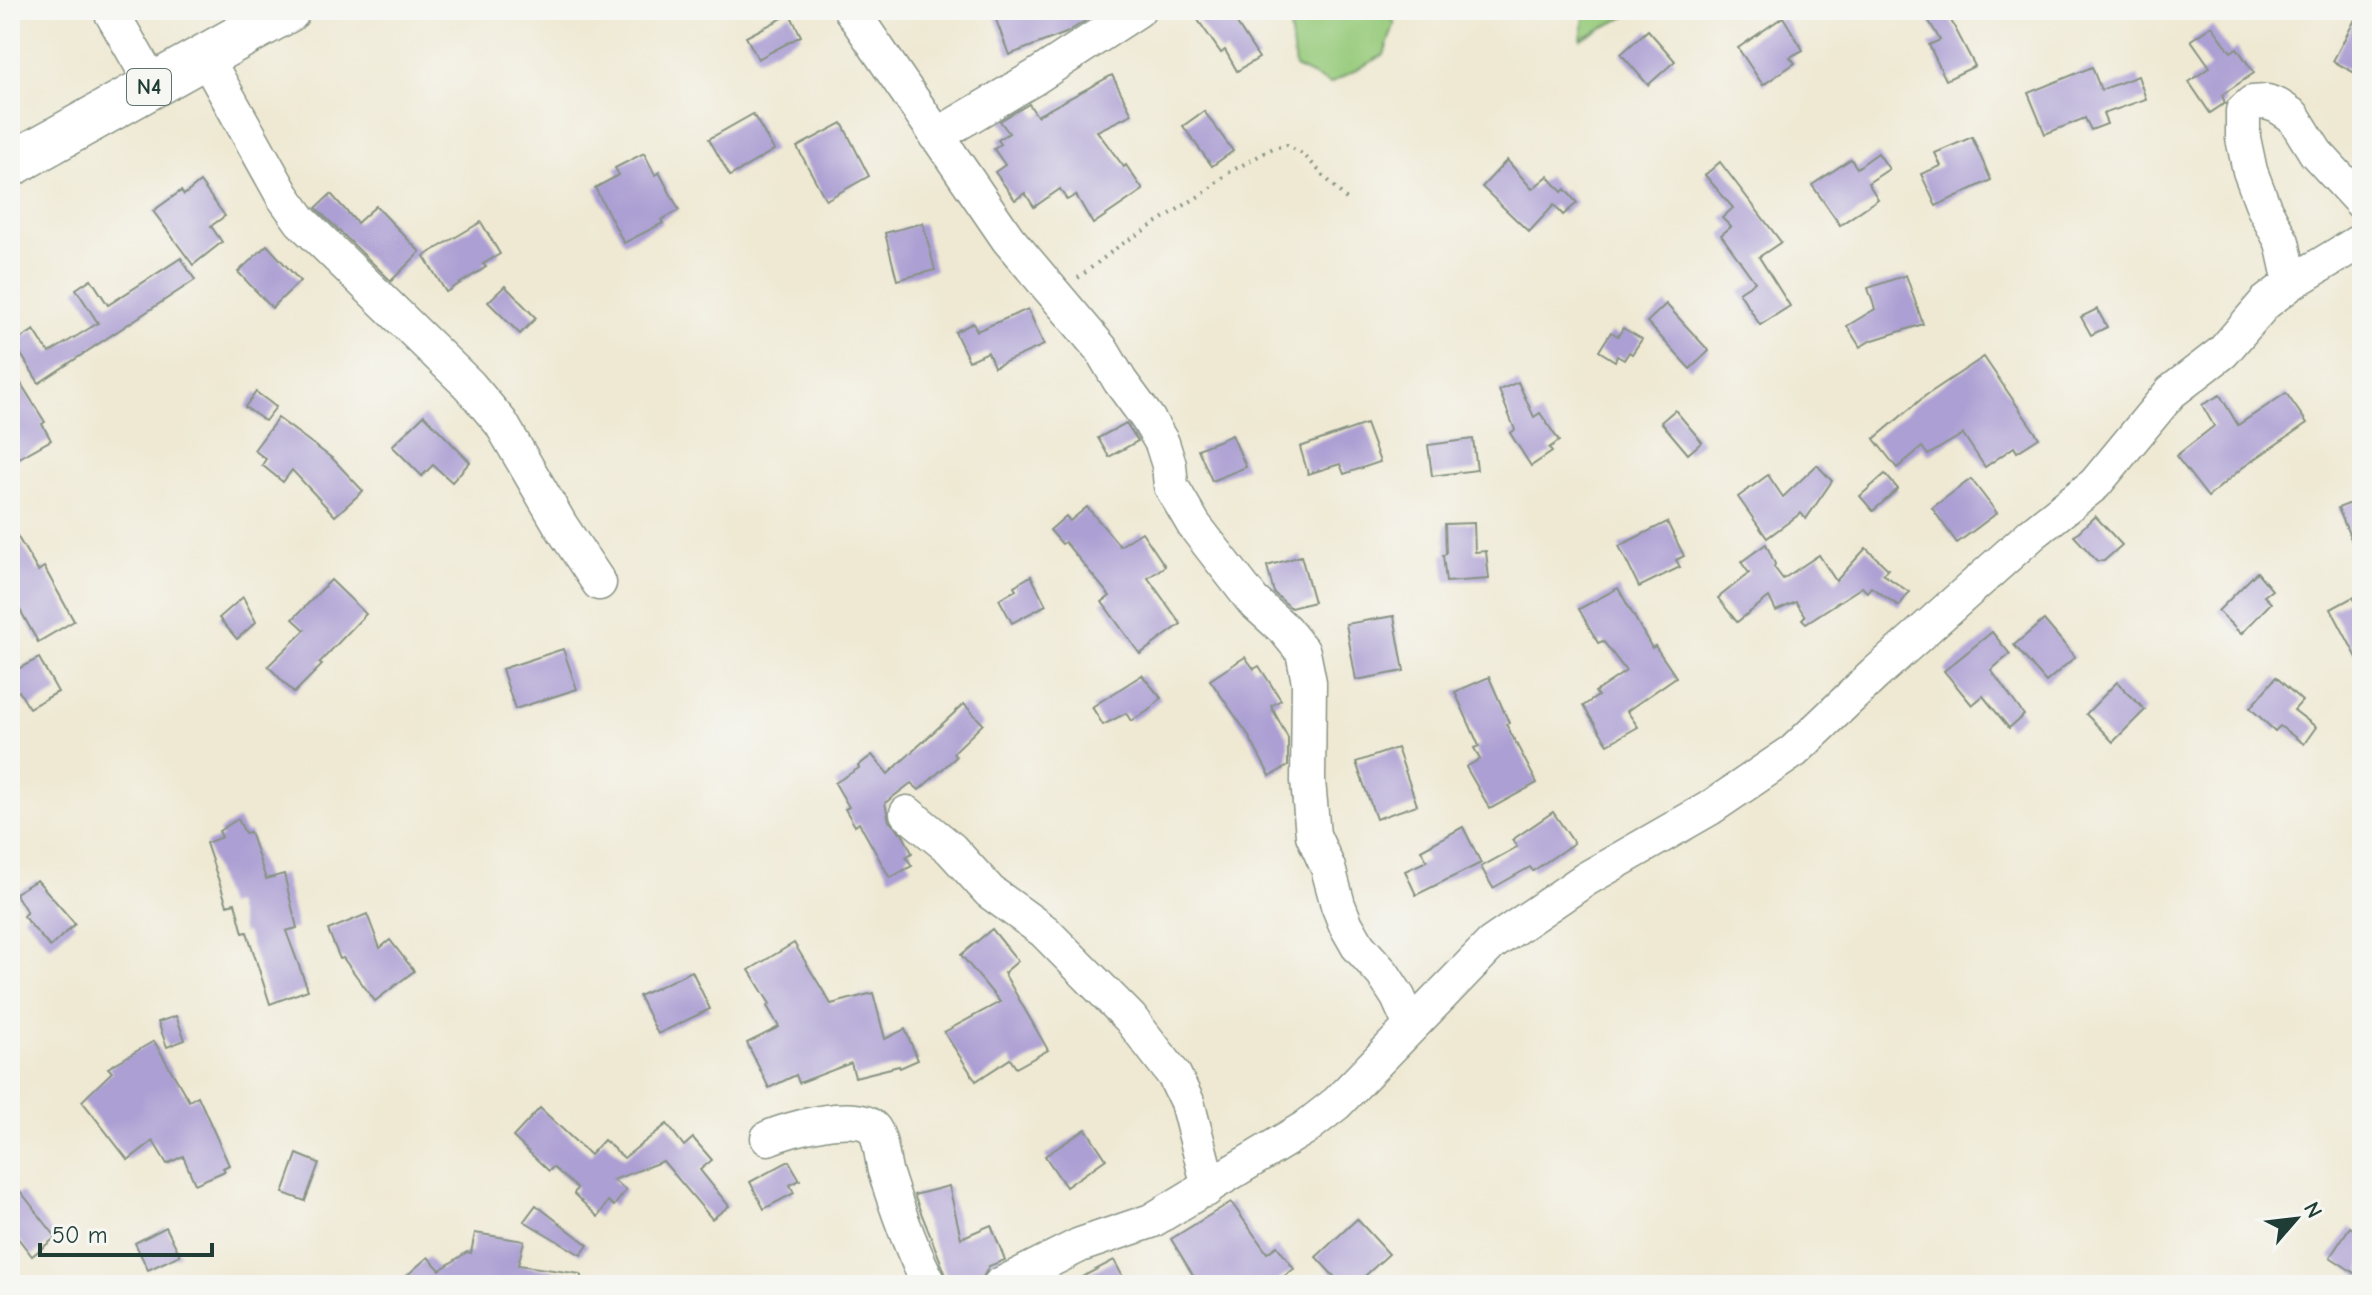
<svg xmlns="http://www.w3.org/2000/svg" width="2372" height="1295" viewBox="0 0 2372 1295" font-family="'Comic Neue',sans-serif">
<rect width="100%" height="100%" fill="#f6f6f2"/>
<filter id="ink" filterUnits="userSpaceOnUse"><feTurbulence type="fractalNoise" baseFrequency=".0125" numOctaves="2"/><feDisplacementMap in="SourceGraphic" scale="16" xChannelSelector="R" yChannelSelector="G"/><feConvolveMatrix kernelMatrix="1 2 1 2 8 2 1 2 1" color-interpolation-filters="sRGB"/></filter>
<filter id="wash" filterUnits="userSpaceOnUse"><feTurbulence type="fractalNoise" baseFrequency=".006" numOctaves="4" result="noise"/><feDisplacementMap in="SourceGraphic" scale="32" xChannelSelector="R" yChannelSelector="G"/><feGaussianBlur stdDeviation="1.8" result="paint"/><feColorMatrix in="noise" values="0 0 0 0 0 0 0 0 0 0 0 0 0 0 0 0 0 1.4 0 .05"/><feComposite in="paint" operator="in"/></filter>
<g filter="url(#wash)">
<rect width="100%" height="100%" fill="#efe9d3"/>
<g fill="#97cb7c" stroke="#5b8458" stroke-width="2">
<polygon points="1288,10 1382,10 1395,22 1384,55 1330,84 1295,67"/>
<polygon points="1585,10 1638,10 1581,39"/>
</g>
<g id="blocks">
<g fill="#ac9fd3">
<polygon points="1004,10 1079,10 1085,21 1066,33 1009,55 994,14"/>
<polygon points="1191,10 1228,10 1259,58 1237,71 1225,50 1221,53"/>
<polygon points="2360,10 2362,10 2362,77 2333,61"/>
<polygon points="1946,11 1975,66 1946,80 1929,45 1940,40 1929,21"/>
<polygon points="790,14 801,36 758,59 746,37"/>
<polygon points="1783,17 1803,50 1790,57 1795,63 1763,85 1738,48"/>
<polygon points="2212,26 2231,52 2237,48 2254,73 2222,95 2225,103 2210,113 2189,82 2210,67 2191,40"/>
<polygon points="1648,30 1675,61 1648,85 1621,54"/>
<polygon points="2092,67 2101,90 2138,76 2146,99 2103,114 2107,124 2091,130 2085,118 2045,134 2028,93"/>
<polygon points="1112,75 1132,114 1097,131 1124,167 1126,165 1143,190 1093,224 1076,195 1067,200 1060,189 1034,207 1025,193 1015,200 995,172 1005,165 994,149 1001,144 998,140 1009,133 1000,121 1029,104 1037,116"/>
<polygon points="1204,111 1233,151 1212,166 1183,126"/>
<polygon points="753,114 774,150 730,176 709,139"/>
<polygon points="842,123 869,176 826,200 797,147"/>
<polygon points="1972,137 1991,180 1936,206 1921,174 1941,166 1935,153"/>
<polygon points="644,153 655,175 659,172 679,210 661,220 663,223 624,243 595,188 619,175 615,168"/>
<polygon points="1878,153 1889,169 1868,183 1878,199 1840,225 1812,185 1851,159 1857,168"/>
<polygon points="1507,160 1532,189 1548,176 1562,192 1565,189 1577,203 1563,215 1554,205 1529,232 1482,187"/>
<polygon points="1720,162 1781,242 1759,257 1790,306 1760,325 1739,292 1755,282 1721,235 1731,227 1722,218 1733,208 1705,175"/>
<polygon points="200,182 225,216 211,226 222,242 193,265 153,211 181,191 184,195"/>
<polygon points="331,194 357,223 376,206 420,252 391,281 316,208"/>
<polygon points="481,222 500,254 483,264 486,267 446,292 424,256"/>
<polygon points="923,223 935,270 897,280 885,233"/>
<polygon points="267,245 300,281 272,308 238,272"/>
<polygon points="181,258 195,280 39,383 14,343 34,330 49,353 98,323 76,289 91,279 108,305"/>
<polygon points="1906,275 1923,324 1870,341 1860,347 1847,326 1875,309 1868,288"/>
<polygon points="505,286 536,318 520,334 488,302"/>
<polygon points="1666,304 1709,351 1690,369 1647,322"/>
<polygon points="1028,309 1044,345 994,367 988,352 969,361 955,332 973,323 977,331"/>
<polygon points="2097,309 2107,327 2091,335 2081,317"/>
<polygon points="1623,328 1642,339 1632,354 1629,352 1624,360 1617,356 1615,361 1599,351 1611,332 1618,336"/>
<polygon points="1984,357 2039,438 2017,452 2014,447 1985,467 1963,434 1928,455 1922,447 1897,468 1874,439 1925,396"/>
<polygon points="10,366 45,422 42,424 51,440 10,463"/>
<polygon points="1518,382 1534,417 1540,413 1559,441 1549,448 1552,452 1531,466 1510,433 1515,430 1499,390"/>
<polygon points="256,392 276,407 265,421 245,407"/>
<polygon points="2286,393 2307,423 2242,468 2208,497 2176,456 2214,426 2202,405 2220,395 2238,425"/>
<polygon points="1675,410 1702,442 1688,454 1661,422"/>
<polygon points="424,415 470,462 452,482 433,465 422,476 392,446"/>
<polygon points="278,418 333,459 363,491 335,516 292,470 283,482 262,465 266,459 254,450"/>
<polygon points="1126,423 1138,441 1109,457 1098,438"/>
<polygon points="1366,424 1380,462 1344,474 1340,464 1308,474 1300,447"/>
<polygon points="1232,435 1246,467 1212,481 1198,449"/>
<polygon points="1473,439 1477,470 1432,476 1428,445"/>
<polygon points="1817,465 1832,481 1806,519 1801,513 1767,538 1738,497 1768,475 1783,497"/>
<polygon points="1885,474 1898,489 1873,511 1860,496"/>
<polygon points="1971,479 1997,513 1957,543 1932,508"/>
<polygon points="2356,501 2362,514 2362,565 2338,508"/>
<polygon points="1087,507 1120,546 1142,532 1165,566 1148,578 1181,624 1140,654 1102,602 1110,596 1065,542 1062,544 1050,530 1066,516 1070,521"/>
<polygon points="2095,516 2122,545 2104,561 2097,561 2074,536"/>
<polygon points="1667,522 1684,556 1676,560 1680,567 1639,587 1619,546"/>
<polygon points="1474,523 1475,552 1486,551 1489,579 1446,582 1443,555 1446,554 1445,524"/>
<polygon points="10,524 38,571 44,567 74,621 38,642 10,592"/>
<polygon points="1766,544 1775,564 1774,567 1783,579 1819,555 1836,581 1866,548 1888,569 1883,574 1909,592 1899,606 1871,587 1867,592 1862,587 1806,623 1802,619 1805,616 1796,602 1776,611 1769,597 1737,622 1718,598 1749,573 1741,562"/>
<polygon points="1301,556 1314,602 1291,608 1274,593 1267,566"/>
<polygon points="2257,572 2272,590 2264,596 2271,603 2241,634 2218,611"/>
<polygon points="1031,576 1046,605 1012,623 999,599 1016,590 1014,586"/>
<polygon points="331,580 366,614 319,663 322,665 294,693 268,666 305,630 293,619"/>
<polygon points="1618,588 1652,648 1655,646 1676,677 1627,711 1638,727 1608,744 1583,706 1598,696 1595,692 1626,671 1603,641 1598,643 1579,609"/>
<polygon points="243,597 256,622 237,639 219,618"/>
<polygon points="2353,597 2362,614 2362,667 2331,609"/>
<polygon points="1394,616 1404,671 1356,680 1346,624"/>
<polygon points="2044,620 2075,657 2046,682 2014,645"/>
<polygon points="1992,632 2010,654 1991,670 2024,715 2009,728 1983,696 1972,705 1944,671"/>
<polygon points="563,649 577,689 515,709 502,669"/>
<polygon points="1245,657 1254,669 1259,666 1281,700 1271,706 1288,738 1288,766 1270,776 1247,733 1210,680"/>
<polygon points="39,658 58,692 29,708 19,691 10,696 10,673"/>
<polygon points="1142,675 1161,698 1148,711 1131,721 1126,713 1103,725 1092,707"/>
<polygon points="1489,677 1509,723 1506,724 1537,783 1490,809 1466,767 1480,759 1474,748 1479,746 1455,692"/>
<polygon points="2276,677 2302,701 2294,710 2316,727 2304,744 2280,726 2275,731 2250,708"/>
<polygon points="2117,682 2145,710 2113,742 2086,714"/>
<polygon points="964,704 983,724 953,753 956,757 919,790 911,783 885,803 889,821 903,835 912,853 906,857 912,866 890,878 859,823 855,826 845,809 849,807 835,783 859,768 858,766 872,755 888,774"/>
<polygon points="1397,748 1417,805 1376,819 1356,762"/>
<polygon points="1553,812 1574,843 1533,871 1530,867 1493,888 1481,867 1517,847 1512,840"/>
<polygon points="238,819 245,833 250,832 266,879 284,874 297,928 286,931 308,990 270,1004 247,932 243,933 235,903 227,905 206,843 222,837 219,831"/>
<polygon points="1463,827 1481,863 1416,895 1405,871 1427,861 1421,850"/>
<polygon points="37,880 75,924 50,947 23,916 27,912 15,893"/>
<polygon points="367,914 380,948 390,940 414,971 375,1001 343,958 340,959 328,930"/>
<polygon points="992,929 1018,961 1004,973 1048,1050 1016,1068 1010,1059 976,1081 944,1032 1000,1002 961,955"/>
<polygon points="794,943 831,1004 873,993 885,1039 905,1029 918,1060 900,1068 899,1066 855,1077 851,1063 799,1083 796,1075 769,1088 747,1043 779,1027 767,1006 770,1004 749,970"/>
<polygon points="692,971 710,1009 658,1034 639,996"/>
<polygon points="176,1016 185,1040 167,1047 158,1022"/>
<polygon points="154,1041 189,1101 198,1096 229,1165 223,1168 225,1171 195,1184 183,1156 167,1164 153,1141 128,1160 82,1101 112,1072 108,1068"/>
<polygon points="540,1108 590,1155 604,1140 624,1158 667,1124 684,1146 693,1138 712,1160 700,1170 729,1206 712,1219 663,1161 613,1180 626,1190 614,1206 608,1201 598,1217 574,1194 577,1188 553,1167 549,1171 513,1137"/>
<polygon points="1086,1129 1106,1159 1066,1187 1045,1156"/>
<polygon points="297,1154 319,1163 305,1201 283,1193"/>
<polygon points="789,1161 800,1180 790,1185 794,1193 764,1209 750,1182"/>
<polygon points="949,1186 961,1238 991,1225 1005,1260 989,1266 981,1281 971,1285 950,1285 914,1195"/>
<polygon points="21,1192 56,1237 32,1256 10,1228 10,1201"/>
<polygon points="1231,1202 1267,1253 1277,1246 1294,1269 1272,1285 1199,1285 1171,1239"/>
<polygon points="536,1205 588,1245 581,1255 524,1221"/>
<polygon points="1357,1219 1389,1254 1355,1285 1342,1285 1316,1257"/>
<polygon points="166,1227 180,1255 148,1270 135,1243"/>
<polygon points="2350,1227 2362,1236 2362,1278 2330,1257"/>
<polygon points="475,1233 524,1241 518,1265 581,1274 581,1285 396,1285 428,1257 440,1270 467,1252 471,1253"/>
<polygon points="1114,1260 1124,1279 1112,1285 1067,1285"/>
</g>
</g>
</g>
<g filter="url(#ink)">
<use href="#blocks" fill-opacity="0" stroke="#879384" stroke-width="2"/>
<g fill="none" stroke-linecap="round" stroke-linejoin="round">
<g stroke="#879384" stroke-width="37">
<g id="minor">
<polyline points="110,10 153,85"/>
<polyline points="851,10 1008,239 1101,349 1120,381 1148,419 1162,443 1169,465 1171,486 1194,525 1253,601 1285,630 1303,652 1309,682 1308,781 1313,835 1328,868 1338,905 1346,925 1358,946 1383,974 1398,997 1411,1026"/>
<polyline points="205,56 283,196 301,221 469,385 501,423 561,526 599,583"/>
<polyline points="936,136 1034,78 1138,10"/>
<polyline points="2291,283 2282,242 2264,208 2250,171 2243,138 2243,111 2252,103 2267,102 2278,106 2293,116 2316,153 2362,203"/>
<polyline points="907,813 951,849 990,892 1044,931 1130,1018 1174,1075 1187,1102 1206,1175 1206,1190"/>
<path d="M 768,1138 C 788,1129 859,1109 874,1129 C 881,1139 882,1159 885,1171 C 897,1209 911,1250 930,1285"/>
<polyline points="1000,1285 1080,1245 1151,1221 1305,1128 1337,1103 1491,944 1586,879 1710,808 1794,751 1875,674 2033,533 2095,484 2171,392 2223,352 2265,303 2291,283 2362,240"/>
</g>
</g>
<g stroke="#879384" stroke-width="47">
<polyline id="highway" points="10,165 288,10"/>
</g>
<polyline stroke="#879384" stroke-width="4" stroke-dasharray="2 6" stroke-linecap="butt" points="1078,278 1119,246 1204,193 1228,173 1273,148 1287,145 1304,155 1350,203"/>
<use href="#minor" stroke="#fff" stroke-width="34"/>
<use href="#highway" stroke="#fff" stroke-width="44"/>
</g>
</g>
<g text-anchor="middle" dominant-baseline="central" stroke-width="7" stroke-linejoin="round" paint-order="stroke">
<rect fill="#f6f6f2" stroke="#60746d" stroke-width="2" x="127" y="69" width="44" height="36" rx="6"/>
<g font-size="22" font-weight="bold" fill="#1f3d34">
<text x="149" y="87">N4</text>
</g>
</g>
<rect width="2372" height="1295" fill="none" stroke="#f6f6f2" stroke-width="40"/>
<g transform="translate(2296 1219) rotate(62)" stroke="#f6f6f2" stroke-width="6" paint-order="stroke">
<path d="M0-6L14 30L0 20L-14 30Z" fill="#1f3d34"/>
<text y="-12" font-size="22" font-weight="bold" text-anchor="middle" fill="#1f3d34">N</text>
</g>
<path d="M40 1243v12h172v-12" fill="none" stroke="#1f3d34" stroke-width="4"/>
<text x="52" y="1243" font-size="24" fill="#1f3d34" stroke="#f6f6f2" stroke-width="6" paint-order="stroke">50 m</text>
</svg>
